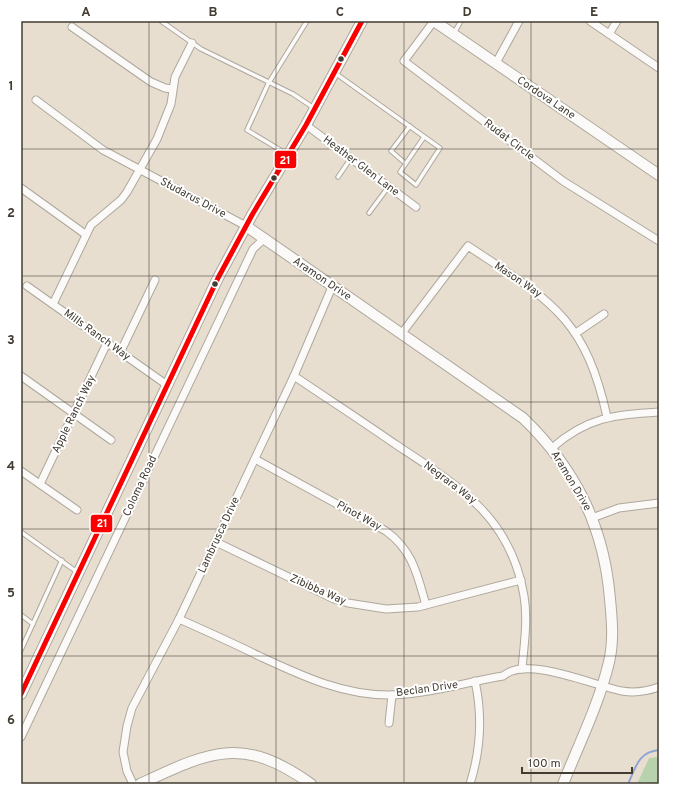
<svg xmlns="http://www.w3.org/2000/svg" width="680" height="805" viewBox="0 0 680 805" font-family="Overpass,sans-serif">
<rect width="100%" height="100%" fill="#e7ded0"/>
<polygon fill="#b8d2ae" points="659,757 659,784 637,784 649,758"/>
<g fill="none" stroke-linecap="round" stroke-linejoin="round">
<path stroke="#90a5d5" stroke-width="2" d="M 628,784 C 636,767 638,752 659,750"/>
<g stroke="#aea89d" stroke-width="5.5">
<g id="lane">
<polyline points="161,21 201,49 293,94 314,108"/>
<polyline points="454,33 461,21"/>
<polyline points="335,73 440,148 416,185 400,172 424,137"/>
<polyline points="287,154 247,130 268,84 307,21"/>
<polyline points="405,163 391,151 410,126"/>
<polyline points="338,177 351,158"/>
<polyline points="369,213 389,186"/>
<polyline points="21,532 77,572"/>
<polyline points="21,615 33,624"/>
<polyline points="21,650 62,560"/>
</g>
</g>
<g stroke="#aea89d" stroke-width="9">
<g id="street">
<polyline points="434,21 404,61 563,181 659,241"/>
<polyline points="590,21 659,68"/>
<polyline points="72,27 151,82 165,88 172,89"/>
<polyline points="609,34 617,21"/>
<polyline points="496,63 519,21"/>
<polyline points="36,100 103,150 246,226"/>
<polyline points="306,125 416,207"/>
<polyline points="21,188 85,234"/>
<polyline points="27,286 167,385"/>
<polyline points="53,304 91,225 121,200 127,192 157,139 171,104 175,77 192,43"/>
<path d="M 402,333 L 468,246 C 549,300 585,316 607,417"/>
<polyline points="576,333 604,314"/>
<polyline points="120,353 155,280"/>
<polyline points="21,376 111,440"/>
<path d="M 294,376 C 328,399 362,421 395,444 C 457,485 511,516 524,596 C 528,620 524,645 522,669"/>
<path d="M 552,448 C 587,417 614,415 659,412"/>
<path d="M 255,459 L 386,531 C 413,551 417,574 426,605"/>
<polyline points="21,471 77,510"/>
<polyline points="40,484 107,343"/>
<polyline points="592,518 619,508 659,503"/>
<polyline points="216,542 334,599 348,603 386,609 418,607 521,580"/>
<path d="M 179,619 C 206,631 233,643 259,656 C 302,676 344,696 392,695 C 430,694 466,682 503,676 C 527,655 594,686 622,691 C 634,693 648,691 659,687"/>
<polyline points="389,723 392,695"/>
<polyline points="21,737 253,249 264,239"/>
<polyline points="133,784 127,771 123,752 127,726 132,708 179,619 294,376 332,287"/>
<path d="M 470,784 C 481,749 483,717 475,681"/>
</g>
</g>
<g stroke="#aea89d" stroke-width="12">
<g id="secondary">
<polyline points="434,21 659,175"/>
<path d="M 246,226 L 523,418 C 576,469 604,527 610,599 C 612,620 614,641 609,662 C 599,704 579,744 563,784"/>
<polyline points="21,694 218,278 252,215 306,125 362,21"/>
<path d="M 140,784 C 211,751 242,735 311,784"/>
</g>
</g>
<use href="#lane" stroke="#fbfaf8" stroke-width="3.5"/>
<use href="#street" stroke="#fbfaf8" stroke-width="7"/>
<use href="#secondary" stroke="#fbfaf8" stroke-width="10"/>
<g stroke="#fff" stroke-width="8">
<polyline id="bus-1" points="21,694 218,278 252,215 306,125 362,21"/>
</g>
<use href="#bus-1" stroke="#fa0000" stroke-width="5"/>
</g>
<path fill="none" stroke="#423c32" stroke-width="1" stroke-opacity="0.55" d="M 149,21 L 149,784M 276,21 L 276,784M 404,21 L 404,784M 531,21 L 531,784M 21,149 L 659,149M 21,276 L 659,276M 21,402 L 659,402M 21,529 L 659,529M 21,656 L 659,656"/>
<g fill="#423c32" stroke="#fff" stroke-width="1.5">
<circle cx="341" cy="59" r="3.5"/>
<circle cx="274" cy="178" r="3.5"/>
<circle cx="215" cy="284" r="3.5"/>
</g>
<g text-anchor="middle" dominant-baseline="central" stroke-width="4" stroke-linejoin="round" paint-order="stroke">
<g font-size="11" fill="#423c32" stroke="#fff">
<text transform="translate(546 98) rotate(34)">Cordova Lane</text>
<text transform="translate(509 140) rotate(37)">Rudat Circle</text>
<text transform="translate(361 166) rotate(37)">Heather Glen Lane</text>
<text transform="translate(193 198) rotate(28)">Studarus Drive</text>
<text transform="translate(322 279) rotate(34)">Aramon Drive</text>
<text transform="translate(518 280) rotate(34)">Mason Way</text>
<text transform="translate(97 335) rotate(36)">Mills Ranch Way</text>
<text transform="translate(74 414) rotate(-64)">Apple Ranch Way</text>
<text transform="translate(571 481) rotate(59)">Aramon Drive</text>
<text transform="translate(450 483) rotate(37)">Negrara Way</text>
<text transform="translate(140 486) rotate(-65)">Coloma Road</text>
<text transform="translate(359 516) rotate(29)">Pinot Way</text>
<text transform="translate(219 535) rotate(-65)">Lambrusca Drive</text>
<text transform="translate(318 590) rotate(24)">Zibibba Way</text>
<text transform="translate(427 689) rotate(-8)">Beclan Drive</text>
</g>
</g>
<g stroke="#fff" stroke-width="1.5">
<rect x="274" y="150" width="23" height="19" rx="4" fill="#fa0000"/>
<rect x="90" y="514" width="23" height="19" rx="4" fill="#fa0000"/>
</g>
<g font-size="11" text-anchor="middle" font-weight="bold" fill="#fff">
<text x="285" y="164">21</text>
<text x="102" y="527">21</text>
</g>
<rect width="680" height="805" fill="none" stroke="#ffffff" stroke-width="44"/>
<path d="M522 767v6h110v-6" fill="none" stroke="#423c32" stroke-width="2"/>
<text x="528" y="767" font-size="12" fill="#423c32" stroke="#ffffff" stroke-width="3" paint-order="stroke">100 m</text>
<rect x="22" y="22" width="636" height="761" fill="none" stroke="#423c32" stroke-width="1.5"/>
<g font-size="13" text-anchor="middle" font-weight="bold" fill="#423c32">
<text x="86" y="16">A</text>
<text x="213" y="16">B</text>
<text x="340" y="16">C</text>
<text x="467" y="16">D</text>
<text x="594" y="16">E</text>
<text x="11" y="90">1</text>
<text x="11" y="217">2</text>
<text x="11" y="344">3</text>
<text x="11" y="470">4</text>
<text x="11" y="597">5</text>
<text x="11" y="724">6</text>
</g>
</svg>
